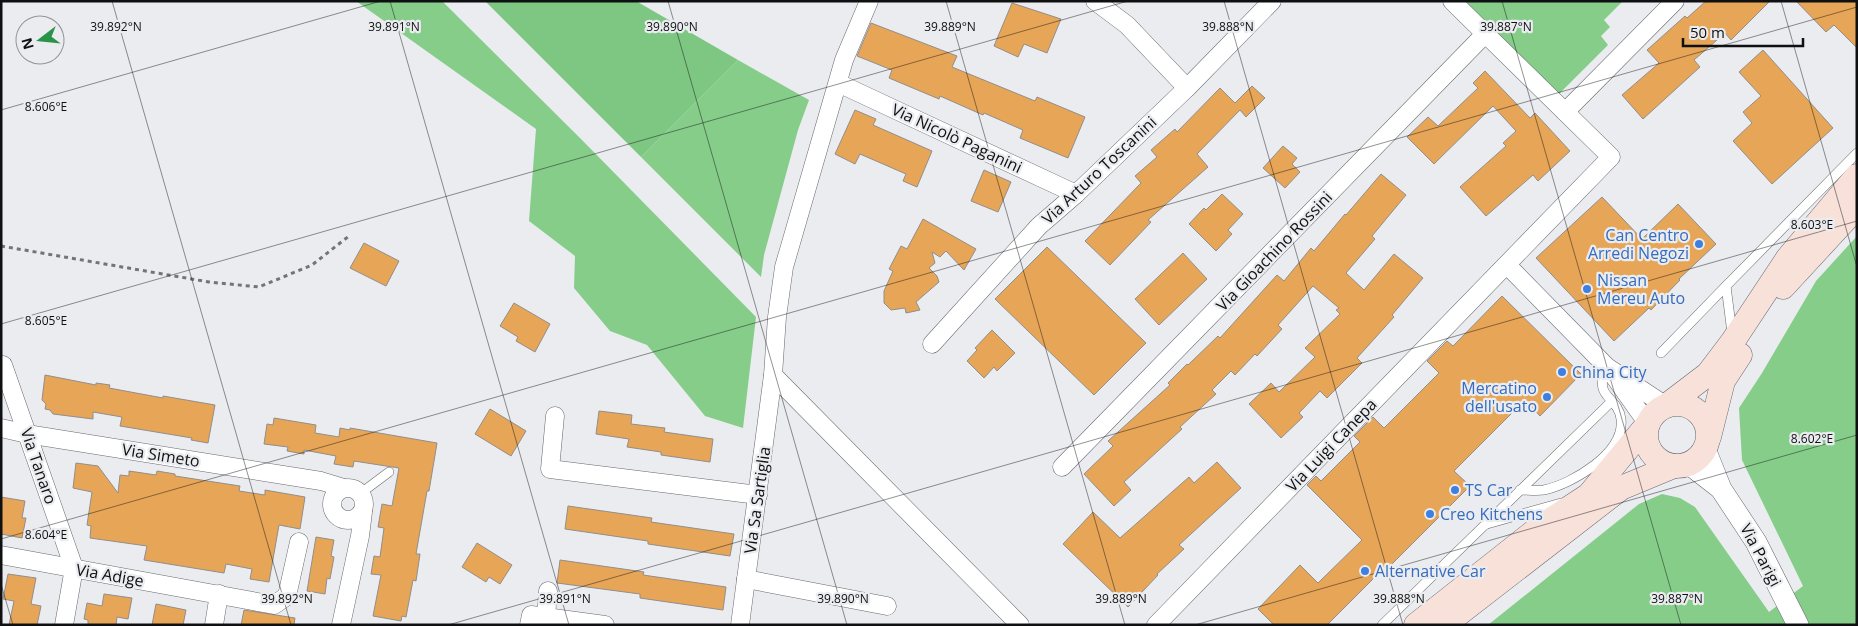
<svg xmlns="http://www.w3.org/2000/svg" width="1858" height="626" viewBox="0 0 1858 626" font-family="'Open Sans',sans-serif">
<rect width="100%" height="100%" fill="#eaecf0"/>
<g fill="#86cd8a">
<polygon points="356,1 442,1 580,138 756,317 743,428 705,416 647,345 610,331 574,288 575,256 529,221 536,129"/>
<polygon points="1465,1 1623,1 1604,20 1610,27 1601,36 1608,45 1558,95"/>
<polygon points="738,60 809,100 798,130 764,255 761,277 641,157"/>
<polygon points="1857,236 1857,625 1488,625 1639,504 1662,494 1680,498 1695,507 1769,612 1803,586 1742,460 1739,408 1762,373 1816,281"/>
</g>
<polygon fill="#7dc782" points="485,1 636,1 738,60 641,157"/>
<g fill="#e7a557" stroke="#918e8b">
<polygon points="1706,1 1770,1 1731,40 1725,33 1694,60 1700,67 1643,119 1622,95 1659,63 1647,50 1685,16 1687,18"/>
<polygon points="1796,1 1857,1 1857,48 1834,25 1826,32"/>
<polygon points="1012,3 1061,19 1047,53 1024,44 1018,57 994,46"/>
<polygon points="871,23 957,56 952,67 1035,101 1037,97 1085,117 1068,158 1020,138 1023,130 984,113 983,115 940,96 939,99 889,78 892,70 857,56"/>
<polygon points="1763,50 1833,128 1772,184 1733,141 1752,123 1743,112 1761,96 1739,72"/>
<polygon points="1485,71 1530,118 1535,113 1570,151 1538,181 1533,175 1486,216 1460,187 1506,146 1503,143 1516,131 1493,106 1434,164 1407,137 1428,117 1438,126 1478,88 1473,83"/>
<polygon points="1252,86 1265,98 1246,117 1240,110 1197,154 1208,167 1148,220 1151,222 1110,265 1085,241 1141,183 1135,176 1157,157 1151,150 1175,129 1177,132 1220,88 1235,103"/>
<polygon points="855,110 876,119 873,125 932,151 917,187 903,181 906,174 860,154 855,164 835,154"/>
<polygon points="1283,146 1297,158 1292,164 1300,172 1285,188 1263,168"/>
<polygon points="984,170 1011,182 998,212 971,201"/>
<polygon points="1381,174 1406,195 1372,236 1375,239 1346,273 1364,290 1394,254 1423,278 1392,315 1394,317 1357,358 1362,363 1327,398 1320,391 1299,413 1303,417 1281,438 1249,404 1271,383 1279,392 1315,357 1305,348 1340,314 1336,310 1339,308 1313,286 1278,325 1282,329 1257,356 1255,354 1235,375 1231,371 1212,390 1216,394 1180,427 1182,429 1124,482 1131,490 1114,506 1084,474 1113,446 1108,441 1170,385 1168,383 1187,364 1188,365 1218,336 1220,338 1277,275 1284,281 1311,248 1314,251 1345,214 1346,215"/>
<polygon points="1222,194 1243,214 1228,230 1232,234 1216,251 1189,224 1204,208 1206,210"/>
<polygon points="1602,197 1642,239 1678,204 1716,244 1679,279 1680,280 1651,310 1649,308 1614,341 1536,258"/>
<polygon points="923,219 976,249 964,270 946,251 940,257 932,252 935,263 929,268 937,276 939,282 916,302 920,310 906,313 905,308 891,310 884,303 884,291 893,271 889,269 901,246 907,249"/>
<polygon points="364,243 399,261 386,286 350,268"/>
<polygon points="1047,247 1146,343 1094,395 995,299"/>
<polygon points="1183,253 1207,279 1159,325 1135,299"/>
<polygon points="1502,296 1581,374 1540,416 1525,400 1454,471 1470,486 1389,567 1387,565 1327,625 1274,625 1258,609 1300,565 1318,583 1362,540 1307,485 1316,476 1321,481 1360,442 1354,436 1373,417 1384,428 1439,373 1427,361 1447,341 1453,346"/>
<polygon points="514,303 550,324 535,352 516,341 518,337 500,326"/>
<polygon points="992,330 1015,353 997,371 994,367 984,378 967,361 977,350 975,348"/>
<polygon points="45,375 96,385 96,383 110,385 109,388 163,398 163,396 215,405 208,443 191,440 192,438 120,426 122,417 93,412 93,419 53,414 50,410 45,409 46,404 42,400"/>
<polygon points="490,409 526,431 511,456 475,434"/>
<polygon points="599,411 632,415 631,424 665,428 664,432 713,439 710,462 661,455 661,452 627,447 629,439 596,434"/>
<polygon points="274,418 316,425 315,433 339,437 340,428 350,430 350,428 437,443 429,491 427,491 416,554 420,554 416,581 413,580 406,617 402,616 401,621 373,616 381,575 371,574 374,556 380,557 384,528 378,527 382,504 392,506 399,468 354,461 353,467 334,464 336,456 304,450 304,454 287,451 288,447 264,444 267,424 273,425"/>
<polygon points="1217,462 1241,488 1179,545 1184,549 1157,574 1158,575 1128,607 1063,544 1093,512 1120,538 1189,477 1194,483"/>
<polygon points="76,463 98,466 118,493 120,475 129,476 129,471 156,475 157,471 175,474 175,476 240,486 239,491 265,495 265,490 305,497 300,529 279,525 269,582 250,579 252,569 226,564 224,573 144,560 147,546 90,538 91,526 87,525 92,492 73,488"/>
<polygon points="1,497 25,501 22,518 26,518 22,538 1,534"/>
<polygon points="568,506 652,518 651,522 734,534 730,556 648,544 648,541 565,529"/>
<polygon points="316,537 334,540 331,556 334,557 330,579 327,578 325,594 307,591"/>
<polygon points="477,543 512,565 500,584 489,577 486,582 462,567"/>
<polygon points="560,560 644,572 643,575 726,587 723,610 640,598 640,594 557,583"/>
<polygon points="8,574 36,578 31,604 41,606 37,625 9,625 14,601 3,599"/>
<polygon points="104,594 132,598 128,619 117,617 116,625 88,625 88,620 84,619 87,603 102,606"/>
<polygon points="156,604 186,610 183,625 152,625"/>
<polygon points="244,610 295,618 294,625 241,625"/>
</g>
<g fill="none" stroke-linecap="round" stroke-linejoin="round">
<g stroke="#68696d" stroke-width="10">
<g id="service">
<polyline points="1732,333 1726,286 1857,153"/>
<polyline points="1661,353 1726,286"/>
<path d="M 1520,490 C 1528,490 1536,491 1544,490 C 1572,484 1625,453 1621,419 C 1618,395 1592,399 1607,367"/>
<polyline points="361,493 389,472"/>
<polyline points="1487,524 1561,503"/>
<polyline points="1382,625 1611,402"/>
</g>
</g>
<g stroke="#68696d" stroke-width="19">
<g id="minor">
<polyline points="1095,1 1127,25 1187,88"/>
<polyline points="838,83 1076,194"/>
<polyline points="1565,112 1675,1"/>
<polyline points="1507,265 1607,367 1666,406"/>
<polyline points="932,344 1039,226 1076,194 1187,88 1272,1"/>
<polyline points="3,365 74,568 64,625"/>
<polyline points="773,375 1020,625"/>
<polyline points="1614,376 1648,424"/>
<polyline points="555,416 550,469 758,495"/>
<polyline points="1,428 27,434 321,481 344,488"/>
<polyline points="1062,467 1485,34"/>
<circle cx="348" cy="504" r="16"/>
<polyline points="1,555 274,605 287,596 299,542"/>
<polyline points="746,579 887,606"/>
<polyline points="546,617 548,591"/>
<polyline points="214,625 219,594"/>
<polyline points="341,625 360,536 363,512"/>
<polyline points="529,625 531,615 605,625"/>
<polyline points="740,625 773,375 777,317 784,267 844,60 869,1"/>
<polyline points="1156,625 1611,157 1452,1"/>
</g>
</g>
<g stroke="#68696d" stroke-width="22">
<g id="tertiary">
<polyline points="1705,449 1721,489 1756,542 1798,625"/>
<polyline points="1689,464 1720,488"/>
</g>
</g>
<g stroke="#68696d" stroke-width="25">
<g id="secondary">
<polyline points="1783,287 1857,207"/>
<circle cx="1677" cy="435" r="31"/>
<polyline points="1666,406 1708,374 1733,341 1788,258 1857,176"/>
<polyline points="1709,437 1723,381 1740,355"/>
<polyline points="1416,625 1540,527 1589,495 1648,424"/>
<polyline points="1444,625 1621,488 1674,466"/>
</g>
</g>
<polyline stroke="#727476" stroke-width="3" stroke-dasharray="4 4" stroke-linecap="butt" points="1,246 209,282 259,287 312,265 349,236"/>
<use href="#service" stroke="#fff" stroke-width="9"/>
<use href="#minor" stroke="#fff" stroke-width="18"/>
<use href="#tertiary" stroke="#fff" stroke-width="21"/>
<use href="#secondary" stroke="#f8e1d8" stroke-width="24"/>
</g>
<path fill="none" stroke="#0f1011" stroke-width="1" stroke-opacity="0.45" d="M 112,1 L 291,625M 390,1 L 569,625M 668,1 L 847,625M 946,1 L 1125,625M 1224,1 L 1403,625M 1502,1 L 1681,625M 1781,1 L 1857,267M 1,110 L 381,1M 1,324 L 1128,1M 1,539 L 1857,7M 1,584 L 13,625M 448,625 L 1857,221M 1195,625 L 1857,435"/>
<g fill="#3f7fe0" stroke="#eaecf0" stroke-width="2">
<circle cx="1699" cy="244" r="5"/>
<circle cx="1587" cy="289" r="5"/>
<circle cx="1562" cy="372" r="5"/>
<circle cx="1547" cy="397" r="5"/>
<circle cx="1455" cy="490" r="5"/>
<circle cx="1430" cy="514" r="5"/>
<circle cx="1365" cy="571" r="5"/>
</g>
<g text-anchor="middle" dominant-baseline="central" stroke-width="4.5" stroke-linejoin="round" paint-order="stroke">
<g font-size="16" fill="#0f1011" stroke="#eaecf0">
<text transform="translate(957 138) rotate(25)">Via Nicolò Paganini</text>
<text transform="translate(1099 170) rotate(-43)">Via Arturo Toscanini</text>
<text transform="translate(1274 251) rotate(-46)">Via Gioachino Rossini</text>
<text transform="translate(1331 445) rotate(-46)">Via Luigi Canepa</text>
<text transform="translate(161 455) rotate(9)">Via Simeto</text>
<text transform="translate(39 466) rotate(71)">Via Tanaro</text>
<text transform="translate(757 500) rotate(-82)">Via Sa Sartiglia</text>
<text transform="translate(1761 555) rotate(62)">Via Parigi</text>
<text transform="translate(110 575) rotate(10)">Via Adige</text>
</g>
<g font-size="16" fill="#366cbe" stroke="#eaecf0" text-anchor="start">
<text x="1689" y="235" text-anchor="end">Can Centro<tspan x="1689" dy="18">Arredi Negozi</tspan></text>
<text x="1597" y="280">Nissan<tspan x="1597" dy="18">Mereu Auto</tspan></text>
<text x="1572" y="372">China City</text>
<text x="1537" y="388" text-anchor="end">Mercatino<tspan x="1537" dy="18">dell'usato</tspan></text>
<text x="1465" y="490">TS Car</text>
<text x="1440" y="514">Creo Kitchens</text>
<text x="1375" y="571">Alternative Car</text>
</g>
</g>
<g font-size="12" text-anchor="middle" fill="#0f1011" stroke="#eaecf0" stroke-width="4.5" stroke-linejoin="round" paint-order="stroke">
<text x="116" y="31">39.892°N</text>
<text x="394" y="31">39.891°N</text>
<text x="672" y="31">39.890°N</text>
<text x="950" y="31">39.889°N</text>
<text x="1228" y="31">39.888°N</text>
<text x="1506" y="31">39.887°N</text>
<text x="46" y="111">8.606°E</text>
<text x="1812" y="229">8.603°E</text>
<text x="46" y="325">8.605°E</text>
<text x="1812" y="443">8.602°E</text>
<text x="46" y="539">8.604°E</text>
<text x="287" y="603">39.892°N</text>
<text x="565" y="603">39.891°N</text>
<text x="843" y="603">39.890°N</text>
<text x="1121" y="603">39.889°N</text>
<text x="1399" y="603">39.888°N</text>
<text x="1677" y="603">39.887°N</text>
</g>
<rect width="1858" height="626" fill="none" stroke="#0f1011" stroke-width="5"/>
<g transform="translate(40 40) rotate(254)"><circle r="24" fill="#eaecf0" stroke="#929497"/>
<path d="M0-4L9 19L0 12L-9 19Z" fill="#2a934a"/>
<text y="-8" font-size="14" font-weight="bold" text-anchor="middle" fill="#0f1011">N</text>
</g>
<path d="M1683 38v8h120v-8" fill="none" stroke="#0f1011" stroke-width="2.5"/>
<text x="1690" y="38" font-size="15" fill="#0f1011" stroke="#eaecf0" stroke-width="4" paint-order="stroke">50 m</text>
</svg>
